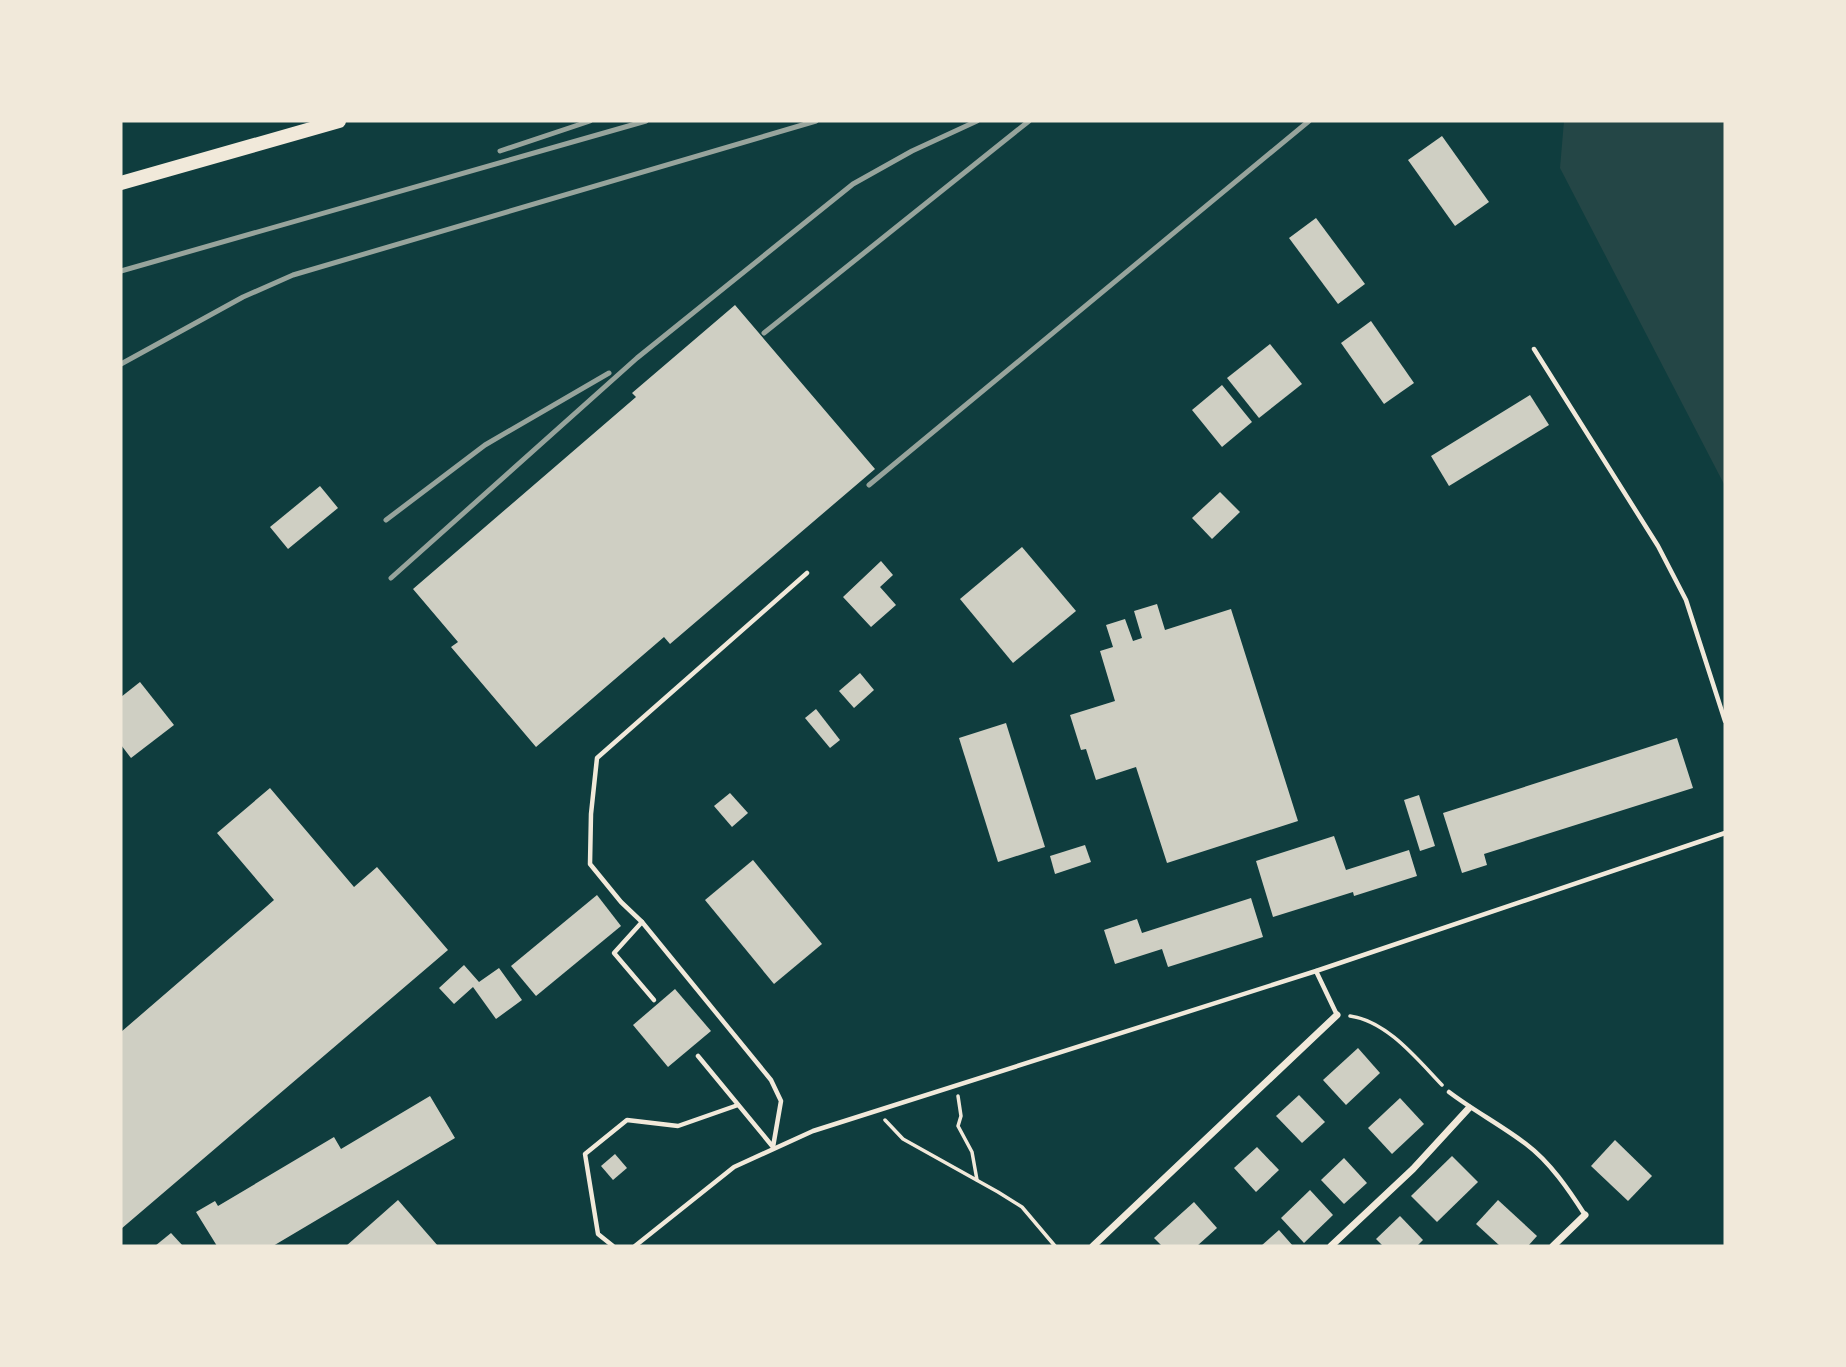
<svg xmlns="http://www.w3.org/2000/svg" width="1846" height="1367" viewBox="0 0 1846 1367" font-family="'Sofia Sans Condensed',sans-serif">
<rect width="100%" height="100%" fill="#0f3d3e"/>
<polygon fill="#244646" points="1564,121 1725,121 1725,486 1560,168"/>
<g fill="#cfcfc3">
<polygon points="1442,136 1489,202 1455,226 1408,160"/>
<polygon points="1316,218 1365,284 1338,304 1289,238"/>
<polygon points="735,305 875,469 670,644 664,637 536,747 451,647 458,642 413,589 636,397 632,393"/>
<polygon points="1371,321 1414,383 1384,404 1341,343"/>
<polygon points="1270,344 1302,384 1259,418 1227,378"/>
<polygon points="1222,385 1252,422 1222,447 1192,410"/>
<polygon points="1530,395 1549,425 1449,486 1431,456"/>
<polygon points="320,486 338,508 288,549 270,527"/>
<polygon points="1220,492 1240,512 1212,539 1192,518"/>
<polygon points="1022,547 1076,611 1013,663 960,599"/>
<polygon points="881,561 893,575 880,587 896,605 871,627 843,597"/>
<polygon points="1157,604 1165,630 1231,609 1298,821 1167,863 1136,767 1096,780 1086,749 1081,750 1070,715 1115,701 1100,651 1113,647 1106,625 1125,619 1133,641 1142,638 1134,611"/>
<polygon points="860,673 874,690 854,708 839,691"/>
<polygon points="140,682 174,725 131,758 121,745 121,697"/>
<polygon points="816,709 840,740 830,748 805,718"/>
<polygon points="1006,723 1045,847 998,862 959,738"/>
<polygon points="1677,738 1693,788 1484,854 1487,865 1462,873 1443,813"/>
<polygon points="270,788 354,887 377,867 448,950 121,1229 121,1032 274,900 217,833"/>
<polygon points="730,793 748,813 732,827 714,806"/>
<polygon points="1419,795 1435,846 1420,851 1404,800"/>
<polygon points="1334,836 1346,870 1409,850 1417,876 1354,896 1353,892 1273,917 1256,861"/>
<polygon points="1085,845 1091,862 1055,874 1050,856"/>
<polygon points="753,860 822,944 774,984 705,900"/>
<polygon points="597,895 621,926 536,996 511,966"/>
<polygon points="1251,898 1263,937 1168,967 1162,949 1115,964 1104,930 1137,919 1142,933"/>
<polygon points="464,965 479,982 499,968 522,1000 496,1019 473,987 454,1004 439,988"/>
<polygon points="675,989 711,1031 668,1067 633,1025"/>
<polygon points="1358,1048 1380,1073 1346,1105 1323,1080"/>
<polygon points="1299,1095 1325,1122 1302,1143 1276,1116"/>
<polygon points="430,1096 455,1138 273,1246 217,1246 196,1212 215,1201 218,1206 334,1137 341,1149"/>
<polygon points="1400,1098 1424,1124 1392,1154 1368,1128"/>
<polygon points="1615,1140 1652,1176 1628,1201 1591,1166"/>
<polygon points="1257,1147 1279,1170 1256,1192 1234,1168"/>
<polygon points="615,1154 627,1168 613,1180 601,1166"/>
<polygon points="1452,1156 1478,1182 1437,1222 1411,1196"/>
<polygon points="1344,1158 1367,1183 1344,1204 1321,1180"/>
<polygon points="1310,1190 1333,1215 1304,1243 1281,1218"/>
<polygon points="398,1200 438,1246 346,1246"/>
<polygon points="1498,1200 1537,1236 1528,1246 1500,1246 1476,1224"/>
<polygon points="1194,1202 1217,1228 1197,1246 1162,1246 1154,1238"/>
<polygon points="1400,1216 1423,1240 1417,1246 1383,1246 1376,1239"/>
<polygon points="1279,1230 1293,1246 1261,1246"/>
<polygon points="171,1233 183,1246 155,1246"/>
</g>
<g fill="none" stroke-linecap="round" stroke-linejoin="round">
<g stroke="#f1e9da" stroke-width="3.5">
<path d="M 1350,1016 C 1387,1021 1417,1059 1442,1085"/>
<polyline points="958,1096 961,1116 958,1126 972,1152 977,1180"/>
<polyline points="885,1120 903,1139 998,1192 1022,1207 1055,1246"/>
</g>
<g stroke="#f1e9da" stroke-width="4.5">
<polyline points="1534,349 1658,546 1686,600 1725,721"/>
<polyline points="642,922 614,953 654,1000"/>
<polyline points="1316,971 1337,1015"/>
<polyline points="698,1056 773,1147 781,1101 771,1080 642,922 621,902 590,864 591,814 597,758 807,573"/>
<path d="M 1449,1092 C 1474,1111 1501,1125 1526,1144 C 1550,1162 1569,1190 1585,1215"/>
<polyline points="613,1246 598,1234 585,1154 627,1120 678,1126 738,1105"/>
<polyline points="635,1246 734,1167 813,1131 1316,971 1725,833"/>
</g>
<g stroke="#f1e9da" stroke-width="7">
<polyline points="1093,1246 1337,1015"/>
<polyline points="1331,1246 1413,1169 1469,1108"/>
<polyline points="1553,1246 1585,1215"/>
</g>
<polyline stroke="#f1e9da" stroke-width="14" points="121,183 339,121"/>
<g stroke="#97a49c" stroke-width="5">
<polyline points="500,151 590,121"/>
<polyline points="121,271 646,121"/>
<polyline points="764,333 1029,121"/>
<polyline points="121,364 243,297 293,275 816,121"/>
<polyline points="869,485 1309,121"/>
<polyline points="386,520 485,445 609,373"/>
<polyline points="391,578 637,358 853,184 912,151 977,121"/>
</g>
</g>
<rect width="1846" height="1367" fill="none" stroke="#f1e9da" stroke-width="245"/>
</svg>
